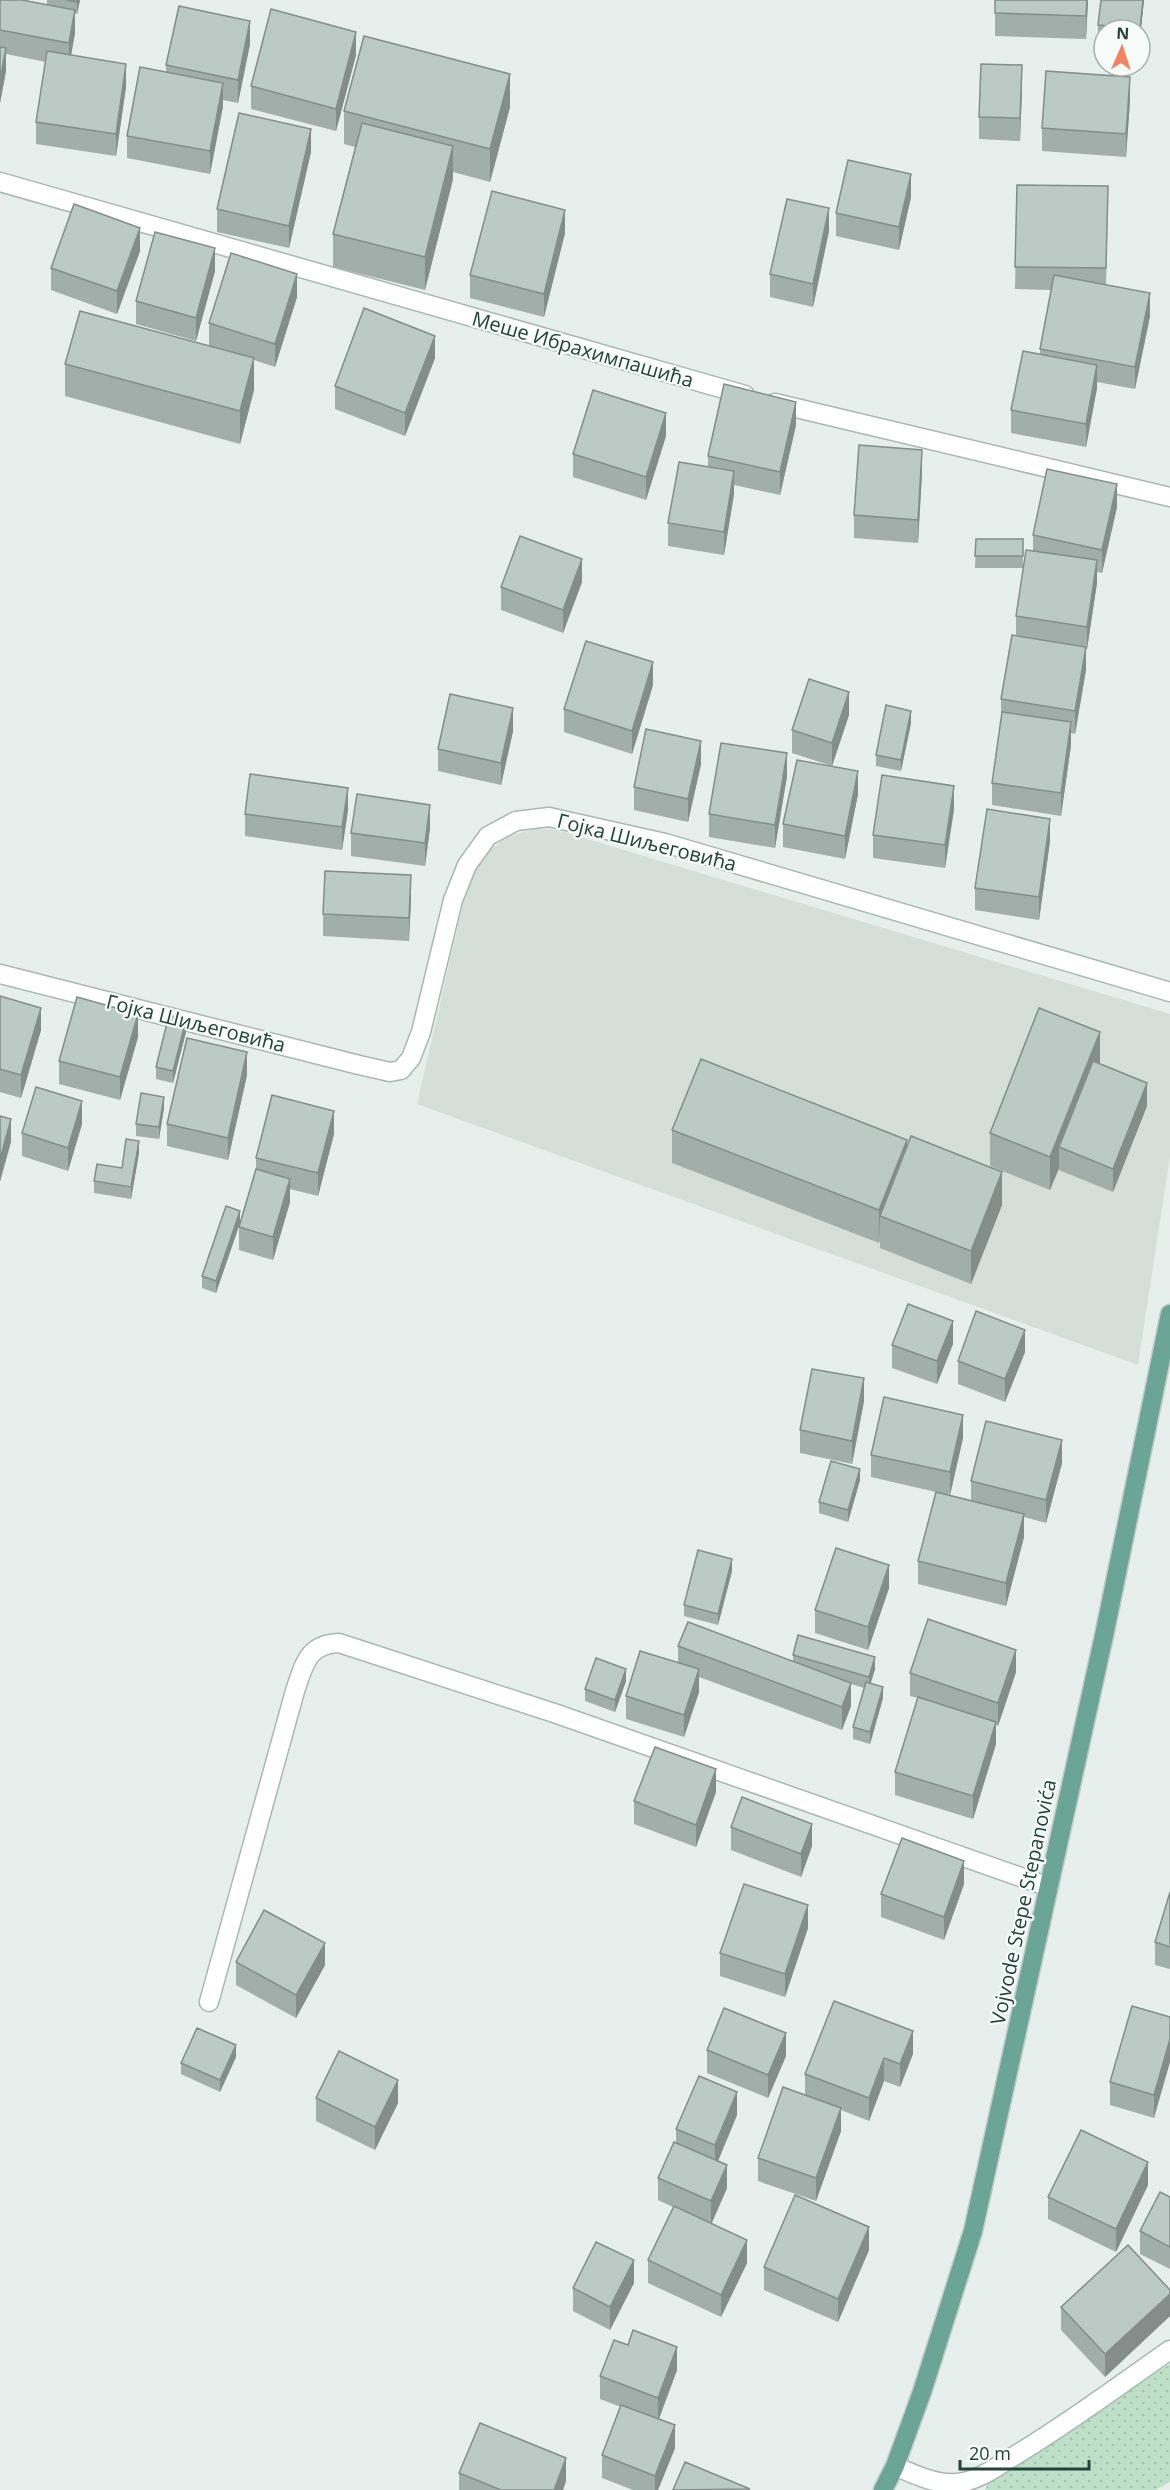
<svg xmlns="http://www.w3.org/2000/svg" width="1170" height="2490" viewBox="0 0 1170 2490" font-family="'Open Sans',sans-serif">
<defs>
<pattern id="grass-dots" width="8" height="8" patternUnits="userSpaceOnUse" patternTransform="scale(1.5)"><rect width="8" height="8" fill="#bfe0c8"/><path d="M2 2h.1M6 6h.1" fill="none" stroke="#a4c1ad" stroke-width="1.8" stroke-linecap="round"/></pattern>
</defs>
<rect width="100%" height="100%" fill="#e6efeb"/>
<polygon fill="#d4dfda" points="536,829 557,830 1170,1014 1170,1156 1138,1365 417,1104 469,878 479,858 509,836"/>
<polygon fill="url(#grass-dots)" points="1170,2364 1170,2482 1156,2490 985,2490 995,2469"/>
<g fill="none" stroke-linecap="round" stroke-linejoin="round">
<g stroke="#a8b8b2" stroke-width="21">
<g id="street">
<polyline points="0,182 745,395"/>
<polyline points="775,403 1170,497"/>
<polyline points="0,974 359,1065 390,1072 401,1070 411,1058 421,1032 453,900 467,865 488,836 516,821 549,817 665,843 1170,992"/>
<path d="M 209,2002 L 295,1691 C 304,1665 307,1644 339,1643 L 557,1714 L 1049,1887"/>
<path d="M 895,2466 C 913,2474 936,2485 957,2483 C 978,2481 996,2467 1014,2456 C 1068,2424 1118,2386 1170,2350"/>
</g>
</g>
<g stroke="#c2cac8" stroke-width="21">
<polyline id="primary" points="883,2490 895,2466 922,2392 973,2231 1105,1631 1170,1314"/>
</g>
<use href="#street" stroke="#fff" stroke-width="18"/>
<use href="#primary" stroke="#6aa596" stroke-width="18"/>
</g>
<g fill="#a1aea9">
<polygon points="0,0 47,5 47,0 80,0 77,14 75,14 75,33 71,55 126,87 116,156 36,144 36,122 46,62 6,54 6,71 0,103"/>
<polygon points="995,0 1088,0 1086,39 995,36"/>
<polygon points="1144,0 1140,38 1140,30 1104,30 1104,38 1098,37 1098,25"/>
<polygon points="250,44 238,103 223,100 223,106 210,174 127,158 127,136 166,72 166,65"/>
<polygon points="356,55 336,131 251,109 251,86"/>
<polygon points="1022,88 1020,141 979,139 979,117"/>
<polygon points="1130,100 1126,157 1042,151 1042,128"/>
<polygon points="510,107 490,182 453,172 453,179 425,290 333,267 333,234 355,147 344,144 344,111"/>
<polygon points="311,152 289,248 217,232 217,209"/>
<polygon points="1017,185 1108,186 1106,285 1150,316 1135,389 1097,382 1097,388 1086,447 1011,433 1011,410 1040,354 1040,349 1051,290 1015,289"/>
<polygon points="911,197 899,250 836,236 836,213"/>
<polygon points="829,231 813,307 770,297 770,274"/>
<polygon points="565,233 544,317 470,298 470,275"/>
<polygon points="140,251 117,314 51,290 51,268"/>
<polygon points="215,271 196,341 136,324 136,301"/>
<polygon points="297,297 275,367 254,360 254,390 240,444 65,396 65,364 209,346 209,323"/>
<polygon points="435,358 405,436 335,409 335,386"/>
<polygon points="796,425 780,495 734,485 734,494 724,555 668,546 668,523 708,467 708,456"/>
<polygon points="666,436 646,500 573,477 573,454"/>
<polygon points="922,473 918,543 854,538 854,515"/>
<polygon points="1117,507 1102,573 1097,572 1097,583 1087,649 1086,649 1086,670 1075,734 1071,733 1071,745 1061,816 992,805 992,783 1001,718 1001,699 1016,636 1016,616 1033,551 1033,535"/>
<polygon points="976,539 1023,539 1023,568 975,568"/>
<polygon points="582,582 563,633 501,610 501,587"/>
<polygon points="653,685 632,754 564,732 564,709"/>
<polygon points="849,715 832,766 792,753 792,730"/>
<polygon points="911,723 901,771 876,766 876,755"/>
<polygon points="513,731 501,785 438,771 438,749"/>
<polygon points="701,764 688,822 634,810 634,787"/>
<polygon points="787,776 775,848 709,837 709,814"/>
<polygon points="858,794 845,859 783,847 783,824"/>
<polygon points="954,809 945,868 873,858 873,835"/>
<polygon points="348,810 342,850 245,836 245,814"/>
<polygon points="430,828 425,866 351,856 351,833"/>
<polygon points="1050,841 1039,920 975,910 975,888"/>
<polygon points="411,898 409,941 323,936 323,914"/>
<polygon points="0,996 41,1030 21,1098 0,1092"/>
<polygon points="186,1032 173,1083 156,1079 156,1067"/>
<polygon points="138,1037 120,1100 59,1084 59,1061"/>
<polygon points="1100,1064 1147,1106 1113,1192 1059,1170 1059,1168 1050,1190 990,1166 990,1133"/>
<polygon points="247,1075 228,1160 167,1146 167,1124"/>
<polygon points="164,1108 159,1139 136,1136 136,1124"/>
<polygon points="82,1124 68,1171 22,1156 22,1133"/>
<polygon points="672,1130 907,1147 1002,1205 971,1284 880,1248 880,1241 879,1243 672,1163"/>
<polygon points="334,1134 318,1196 290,1189 290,1202 273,1260 239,1250 239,1226 216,1293 202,1288 202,1276 240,1222 256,1169 256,1158"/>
<polygon points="139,1153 131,1199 94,1193 94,1181 122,1168"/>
<polygon points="953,1344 937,1384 892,1368 892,1345"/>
<polygon points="1025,1352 1005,1402 958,1384 958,1361"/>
<polygon points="864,1401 852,1464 800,1453 800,1430"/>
<polygon points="963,1438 950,1495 971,1500 971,1481 1062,1463 1046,1523 1024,1517 1024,1537 1006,1606 918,1584 918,1561 936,1492 871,1477 871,1455"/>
<polygon points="860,1480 848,1522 819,1513 819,1502"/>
<polygon points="732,1571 718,1625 684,1616 684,1605"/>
<polygon points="889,1588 868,1650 815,1633 815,1610"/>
<polygon points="678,1646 793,1661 793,1655 875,1669 870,1683 883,1698 870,1744 853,1739 853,1727 864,1688 851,1684 851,1706 842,1730 699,1677 699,1692 684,1737 626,1719 626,1696 678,1663"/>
<polygon points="1016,1672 998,1726 996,1725 996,1744 973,1819 895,1795 895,1772 918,1698 910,1696 910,1673"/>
<polygon points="626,1681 615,1712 585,1701 585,1689"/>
<polygon points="716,1792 696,1847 634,1824 634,1801"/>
<polygon points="731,1827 812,1846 801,1877 731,1850"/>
<polygon points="964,1884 944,1940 881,1917 881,1894"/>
<polygon points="1170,1892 1170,1969 1155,1965 1155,1942"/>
<polygon points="808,1928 785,1997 720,1976 720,1953"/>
<polygon points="236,1962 325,1965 296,2018 236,1985"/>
<polygon points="834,2001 913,2054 900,2087 884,2081 869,2121 841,2110 841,2131 816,2201 758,2181 758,2158 805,2095 805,2074"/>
<polygon points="1170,2017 1154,2118 1110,2105 1110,2082"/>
<polygon points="707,2050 786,2056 768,2098 707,2073"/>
<polygon points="236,2057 220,2092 181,2074 181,2063"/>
<polygon points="316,2098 398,2103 375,2150 316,2121"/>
<polygon points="737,2115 718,2161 727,2188 712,2223 747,2263 721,2317 648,2283 648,2260 673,2207 658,2200 658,2178 676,2143 676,2129"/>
<polygon points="1148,2185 1116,2252 1048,2219 1048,2197"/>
<polygon points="1170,2197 1170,2269 1140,2254 1140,2231"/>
<polygon points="869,2250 838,2322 764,2290 764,2267"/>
<polygon points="634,2283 610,2330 573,2311 573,2288"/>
<polygon points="1170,2290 1170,2316 1105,2377 1061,2330 1061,2307"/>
<polygon points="677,2370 659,2419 675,2448 658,2490 633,2490 602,2478 602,2455 621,2407 600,2399 600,2376"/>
<polygon points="459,2473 566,2481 563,2490 459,2490"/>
</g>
<g fill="#838d89">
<polygon points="77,0 80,0 77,14"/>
<polygon points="1087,0 1088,0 1086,39 1086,16"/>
<polygon points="1143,0 1144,0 1140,38 1140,29"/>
<polygon points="75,10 75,33 69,66 69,43"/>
<polygon points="250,21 250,44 238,103 238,80"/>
<polygon points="356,32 356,55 336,131 336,109"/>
<polygon points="6,48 6,71 0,103 0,80"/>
<polygon points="126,64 126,87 116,156 116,134"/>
<polygon points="1022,65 1022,88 1020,141 1020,118"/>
<polygon points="510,74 510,107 490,182 490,149"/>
<polygon points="1130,77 1130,100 1126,157 1126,134"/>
<polygon points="223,83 223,106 210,174 210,151"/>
<polygon points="311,129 311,152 289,248 289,226"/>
<polygon points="453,146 453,179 425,290 425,257"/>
<polygon points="911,174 911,197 899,250 899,227"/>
<polygon points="829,208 829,231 813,307 813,284"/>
<polygon points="565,210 565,233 544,317 544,294"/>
<polygon points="140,228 140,251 117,314 117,291"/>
<polygon points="215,248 215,271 196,341 196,318"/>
<polygon points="297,274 297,297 275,367 275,344"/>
<polygon points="1150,293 1150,316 1135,389 1135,367"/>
<polygon points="435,336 435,358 405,436 405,413"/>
<polygon points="254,358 254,390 240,444 240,411"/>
<polygon points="1097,365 1097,388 1086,447 1086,424"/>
<polygon points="796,402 796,425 780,495 780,472"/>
<polygon points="666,413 666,436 646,500 646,477"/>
<polygon points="922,450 922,473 918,543 918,520"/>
<polygon points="734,471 734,494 724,555 724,532"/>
<polygon points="1117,484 1117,507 1102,573 1102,550"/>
<polygon points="582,559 582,582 563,633 563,610"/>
<polygon points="1097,560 1097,583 1087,649 1087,627"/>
<polygon points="1086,647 1086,670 1075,734 1075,711"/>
<polygon points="653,662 653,685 632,754 632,731"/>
<polygon points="849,692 849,715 832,766 832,743"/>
<polygon points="513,708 513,731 501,785 501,763"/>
<polygon points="911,711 911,723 901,771 901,760"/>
<polygon points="1071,722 1071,745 1061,816 1061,793"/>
<polygon points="701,741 701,764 688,822 688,799"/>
<polygon points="787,753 787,776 775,848 775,825"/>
<polygon points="858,771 858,794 845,859 845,836"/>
<polygon points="954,786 954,809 945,868 945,845"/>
<polygon points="348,788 348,810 342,850 342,827"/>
<polygon points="430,805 430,828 425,866 425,843"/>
<polygon points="1050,819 1050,841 1039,920 1039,897"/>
<polygon points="411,875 411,898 409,941 409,918"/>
<polygon points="41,1008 41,1030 21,1098 21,1075"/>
<polygon points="138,1014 138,1037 120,1100 120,1077"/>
<polygon points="186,1020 186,1032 173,1083 173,1071"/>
<polygon points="1100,1032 1100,1064 1059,1147 1059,1168 1050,1190 1050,1157"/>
<polygon points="247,1052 247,1075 228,1160 228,1138"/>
<polygon points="1147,1083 1147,1106 1113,1192 1113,1169"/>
<polygon points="164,1097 164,1108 159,1139 159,1127"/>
<polygon points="82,1101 82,1124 68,1171 68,1148"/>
<polygon points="334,1111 334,1134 318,1196 318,1173"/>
<polygon points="11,1119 11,1142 0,1182 0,1159"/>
<polygon points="907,1140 907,1172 880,1216 879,1243 879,1210"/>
<polygon points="139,1141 139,1153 131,1199 131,1187"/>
<polygon points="1002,1172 1002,1205 971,1284 971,1251"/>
<polygon points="290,1179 290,1202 273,1260 273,1237"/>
<polygon points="240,1211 240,1223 216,1293 216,1281"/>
<polygon points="953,1321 953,1344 937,1384 937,1361"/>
<polygon points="1025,1330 1025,1352 1005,1402 1005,1379"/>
<polygon points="864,1378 864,1401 852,1464 852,1441"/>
<polygon points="963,1415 963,1438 950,1495 950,1472"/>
<polygon points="1062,1440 1062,1463 1046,1523 1046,1500"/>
<polygon points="860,1469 860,1480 848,1522 848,1510"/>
<polygon points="1024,1514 1024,1537 1006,1606 1006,1583"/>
<polygon points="732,1559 732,1571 718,1625 718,1614"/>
<polygon points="889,1565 889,1588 868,1650 868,1627"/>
<polygon points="1016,1650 1016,1672 998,1726 998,1703"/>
<polygon points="875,1657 875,1669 869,1689 869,1677"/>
<polygon points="626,1669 626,1681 615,1712 615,1700"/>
<polygon points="699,1669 699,1692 684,1737 684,1715"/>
<polygon points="851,1683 851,1706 842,1730 842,1707"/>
<polygon points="883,1687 883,1698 870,1744 870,1732"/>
<polygon points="996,1722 996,1744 973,1819 973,1796"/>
<polygon points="716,1769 716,1792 696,1847 696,1825"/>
<polygon points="812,1824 812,1846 801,1877 801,1854"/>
<polygon points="964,1861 964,1884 944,1940 944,1917"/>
<polygon points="808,1905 808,1928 785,1997 785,1974"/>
<polygon points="325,1943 325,1965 296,2018 296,1995"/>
<polygon points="913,2031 913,2054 900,2087 900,2064"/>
<polygon points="786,2033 786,2056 768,2098 768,2075"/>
<polygon points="1170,2039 1170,2062 1154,2118 1154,2095"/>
<polygon points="236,2045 236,2057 220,2092 220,2080"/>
<polygon points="884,2058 884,2081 869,2121 869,2098"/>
<polygon points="398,2080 398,2103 375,2150 375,2127"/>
<polygon points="737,2092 737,2115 715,2168 715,2145"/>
<polygon points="841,2108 841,2131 816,2201 816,2178"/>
<polygon points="1148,2162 1148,2185 1116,2252 1116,2229"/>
<polygon points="727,2165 727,2188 711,2224 711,2201"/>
<polygon points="869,2227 869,2250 838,2322 838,2299"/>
<polygon points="747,2240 747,2263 721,2317 721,2295"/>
<polygon points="634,2260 634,2283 610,2330 610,2307"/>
<polygon points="1170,2294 1170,2316 1105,2377 1105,2354"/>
<polygon points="677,2347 677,2370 658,2421 658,2398"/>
<polygon points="675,2425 675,2448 658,2490 655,2490 655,2476"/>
<polygon points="566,2458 566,2481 563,2490 554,2490"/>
</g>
<g fill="#bbcac4" stroke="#838d89" stroke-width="1.5">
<polygon points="0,0 22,0 75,10 69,43 0,30"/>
<polygon points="67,0 77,0 77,2"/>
<polygon points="995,0 1087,0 1086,16 995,13"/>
<polygon points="1101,0 1143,0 1140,29 1098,25"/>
<polygon points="179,6 250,21 238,80 166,65"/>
<polygon points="271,9 356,32 336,109 251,86"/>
<polygon points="364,36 510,74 490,149 344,111"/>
<polygon points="0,47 6,48 0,80"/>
<polygon points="47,51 126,64 116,134 36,122"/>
<polygon points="981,64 1022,65 1020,118 979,117"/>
<polygon points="140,67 223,83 210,151 127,136"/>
<polygon points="1046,71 1130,77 1126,134 1042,128"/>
<polygon points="239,113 311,129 289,226 217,209"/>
<polygon points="362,123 453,146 425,257 333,234"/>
<polygon points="848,160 911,174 899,227 836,213"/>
<polygon points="1017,185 1108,186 1106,268 1015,267"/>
<polygon points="492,191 565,210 544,294 470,275"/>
<polygon points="787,199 829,208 813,284 770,274"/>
<polygon points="74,204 140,228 117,291 51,268"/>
<polygon points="155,232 215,248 196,318 136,301"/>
<polygon points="231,253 297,274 275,344 209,323"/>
<polygon points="1054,275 1150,293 1135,367 1040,349"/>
<polygon points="364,308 435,336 405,413 335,386"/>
<polygon points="80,311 254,358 240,411 65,364"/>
<polygon points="1023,351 1097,365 1086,424 1011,410"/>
<polygon points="724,384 796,402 780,472 708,456"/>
<polygon points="593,390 666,413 646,477 573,454"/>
<polygon points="859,445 922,450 918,520 854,515"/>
<polygon points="679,462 734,471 724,532 668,523"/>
<polygon points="1047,469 1117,484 1102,550 1033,535"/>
<polygon points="520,536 582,559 563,610 501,587"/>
<polygon points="976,539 1023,539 1023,556 975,556"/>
<polygon points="1026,550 1097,560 1087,627 1016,616"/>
<polygon points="1012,635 1086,647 1075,711 1001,699"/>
<polygon points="586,641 653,662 632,731 564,709"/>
<polygon points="809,679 849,692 832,743 792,730"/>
<polygon points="450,694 513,708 501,763 438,749"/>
<polygon points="886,705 911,711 901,760 876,755"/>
<polygon points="1002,712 1071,722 1061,793 992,783"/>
<polygon points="646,729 701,741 688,799 634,787"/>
<polygon points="721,743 787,753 775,825 709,814"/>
<polygon points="797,760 858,771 845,836 783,824"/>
<polygon points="250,774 348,788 342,827 245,814"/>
<polygon points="882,775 954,786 945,845 873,835"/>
<polygon points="357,794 430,805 425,843 351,833"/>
<polygon points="987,809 1050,819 1039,897 975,888"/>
<polygon points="325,871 411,875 409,918 323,914"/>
<polygon points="0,996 41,1008 21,1075 0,1069"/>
<polygon points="77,997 138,1014 120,1077 59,1061"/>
<polygon points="1039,1008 1100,1032 1050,1157 990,1133"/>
<polygon points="169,1015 186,1020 173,1071 156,1067"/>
<polygon points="187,1038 247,1052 228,1138 167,1124"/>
<polygon points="701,1059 907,1140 879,1210 672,1130"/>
<polygon points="1093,1061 1147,1083 1113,1169 1059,1147"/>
<polygon points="36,1087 82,1101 68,1148 22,1133"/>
<polygon points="141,1093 164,1097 159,1127 136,1124"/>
<polygon points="272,1095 334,1111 318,1173 256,1158"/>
<polygon points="0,1116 11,1119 0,1159"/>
<polygon points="911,1136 1002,1172 971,1251 880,1216"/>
<polygon points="126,1139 139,1141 131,1187 94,1181 97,1164 122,1168"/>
<polygon points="256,1169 290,1179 273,1237 239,1227"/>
<polygon points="226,1206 240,1211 216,1281 202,1276"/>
<polygon points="908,1304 953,1321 937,1361 892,1345"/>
<polygon points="976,1311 1025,1330 1005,1379 958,1361"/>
<polygon points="812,1369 864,1378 852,1441 800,1430"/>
<polygon points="884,1397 963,1415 950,1472 871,1455"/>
<polygon points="986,1421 1062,1440 1046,1500 971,1481"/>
<polygon points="831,1461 860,1469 848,1510 819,1502"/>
<polygon points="936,1492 1024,1514 1006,1583 918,1561"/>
<polygon points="836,1548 889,1565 868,1627 815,1610"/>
<polygon points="698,1550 732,1559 718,1614 684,1605"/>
<polygon points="928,1619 1016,1650 998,1703 910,1673"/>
<polygon points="688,1622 851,1683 842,1707 678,1646"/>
<polygon points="798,1635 875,1657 869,1677 793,1655"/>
<polygon points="640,1651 699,1669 684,1715 626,1696"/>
<polygon points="596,1658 626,1669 615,1700 585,1689"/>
<polygon points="866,1682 883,1687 870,1732 853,1727"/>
<polygon points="918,1697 996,1722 973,1796 895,1772"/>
<polygon points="655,1747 716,1769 696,1825 634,1801"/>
<polygon points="742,1797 812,1824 801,1854 731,1827"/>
<polygon points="902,1838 964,1861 944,1917 881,1894"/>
<polygon points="744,1884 808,1905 785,1974 720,1953"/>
<polygon points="1170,1892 1170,1947 1155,1942"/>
<polygon points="264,1910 325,1943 296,1995 236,1962"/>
<polygon points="834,2001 913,2031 900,2064 884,2058 869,2098 805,2074"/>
<polygon points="1132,2006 1170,2017 1170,2039 1154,2095 1110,2082"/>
<polygon points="724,2008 786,2033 768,2075 707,2050"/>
<polygon points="197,2028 236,2045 220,2080 181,2063"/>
<polygon points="339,2051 398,2080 375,2127 316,2098"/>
<polygon points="699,2076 737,2092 715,2145 676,2129"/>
<polygon points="783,2087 841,2108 816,2178 758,2158"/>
<polygon points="1081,2130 1148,2162 1116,2229 1048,2197"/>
<polygon points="674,2142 727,2165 711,2201 658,2178"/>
<polygon points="1160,2192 1170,2197 1170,2247 1140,2231"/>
<polygon points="795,2195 869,2227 838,2299 764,2267"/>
<polygon points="674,2206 747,2240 721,2295 648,2260"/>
<polygon points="596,2242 634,2260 610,2307 573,2288"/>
<polygon points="1128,2245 1170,2290 1170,2294 1105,2354 1061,2307"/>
<polygon points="633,2330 677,2347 658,2398 600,2376 614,2340 628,2345"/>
<polygon points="621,2405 675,2425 655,2476 602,2455"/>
<polygon points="480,2423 566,2458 554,2490 501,2490 459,2473"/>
<polygon points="685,2462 750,2489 673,2490"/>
</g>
<g text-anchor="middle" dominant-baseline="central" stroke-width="4.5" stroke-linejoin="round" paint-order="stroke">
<g font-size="20" fill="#24423a" stroke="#f7fbf9">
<text transform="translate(583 349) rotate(16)">Меше Ибрахимпашића</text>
<text transform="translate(647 842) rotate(14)">Гојка Шиљеговића</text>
<text transform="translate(196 1023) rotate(14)">Гојка Шиљеговића</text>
<text transform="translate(1023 1902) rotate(-78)">Vojvode Stepe Stepanovića</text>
</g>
</g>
<g transform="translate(1122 48) rotate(3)"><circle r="28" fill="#f7fbf9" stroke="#a3b1ad" stroke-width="1.5"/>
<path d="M0-4.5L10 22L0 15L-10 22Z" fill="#f4845f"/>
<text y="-9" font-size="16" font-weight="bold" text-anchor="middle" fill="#24423a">N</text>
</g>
<path d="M960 2460v9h129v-9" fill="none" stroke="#24423a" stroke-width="3"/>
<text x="969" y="2460" font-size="18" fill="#24423a" stroke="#f7fbf9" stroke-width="4.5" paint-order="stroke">20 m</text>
</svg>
